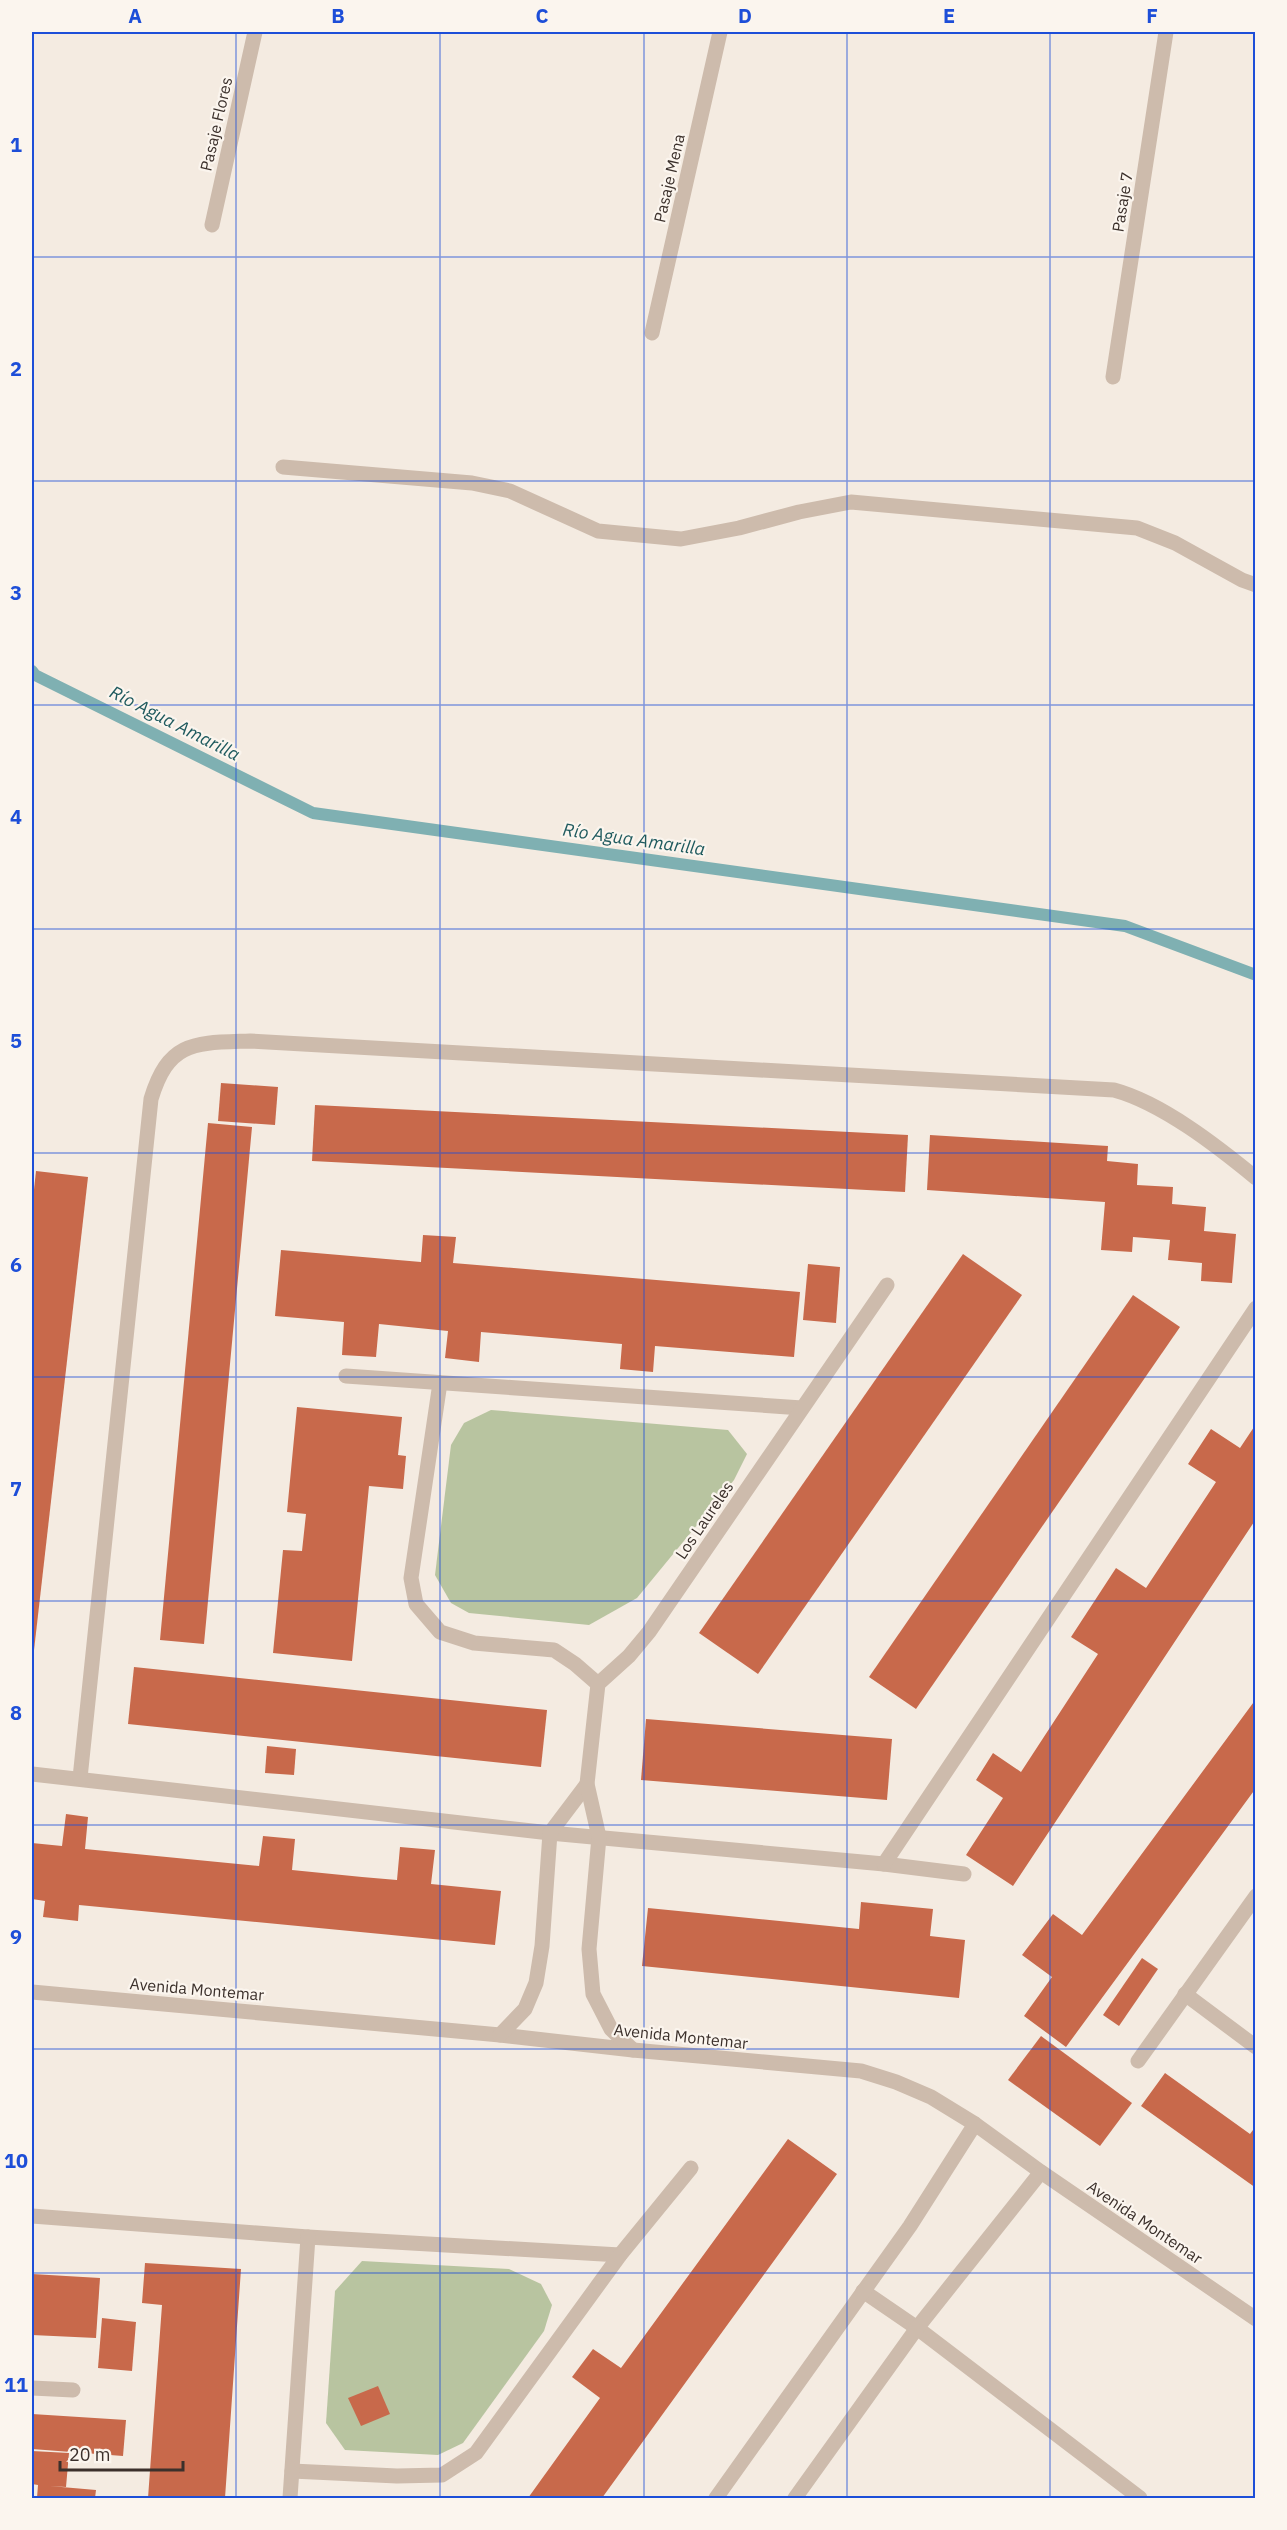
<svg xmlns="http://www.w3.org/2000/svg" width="1287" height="2530" viewBox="0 0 1287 2530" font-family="'IBM Plex Sans',sans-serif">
<rect width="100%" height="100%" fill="#f4ebe1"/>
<g fill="#b8c4a0">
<polygon points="491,1410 728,1430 747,1454 734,1480 637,1598 589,1625 469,1613 451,1603 435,1575 451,1445 464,1423"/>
<polygon points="362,2261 509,2269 541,2284 552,2305 544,2331 463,2443 438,2455 345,2450 326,2423 335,2291"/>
</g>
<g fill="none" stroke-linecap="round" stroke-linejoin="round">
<polyline stroke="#7fb0b2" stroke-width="12" points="32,671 35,675 313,813 1125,926 1256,975"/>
</g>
<g fill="#c8694b">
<polygon points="221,1083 278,1087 275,1125 218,1121"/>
<polygon points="315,1105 908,1135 905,1192 312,1161"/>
<polygon points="208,1123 252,1127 204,1644 160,1640"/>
<polygon points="930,1135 1108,1146 1107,1161 1138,1164 1137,1185 1173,1187 1172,1204 1206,1207 1204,1231 1236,1234 1232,1283 1201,1281 1202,1263 1168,1260 1170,1240 1133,1237 1132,1252 1101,1250 1105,1202 927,1190"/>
<polygon points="36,1171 88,1177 33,1659 32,1208"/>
<polygon points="423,1235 456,1237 453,1263 800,1292 794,1357 655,1346 653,1372 620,1369 622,1344 481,1332 479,1362 445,1358 448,1331 379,1324 376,1357 342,1355 344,1322 275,1316 281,1250 421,1262"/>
<polygon points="963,1254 1022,1295 758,1674 699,1633"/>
<polygon points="808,1264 840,1267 836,1323 803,1320"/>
<polygon points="1133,1295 1180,1327 916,1709 869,1677"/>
<polygon points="297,1407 402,1417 398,1455 406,1456 403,1489 369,1486 352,1661 273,1653 283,1550 302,1551 306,1514 287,1512"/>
<polygon points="1256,1424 1256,1519 1013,1886 966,1855 1003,1798 976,1780 993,1753 1021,1772 1098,1654 1071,1637 1116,1568 1146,1588 1216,1482 1188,1464 1211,1429 1240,1448"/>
<polygon points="134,1667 547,1710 541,1767 128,1724"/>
<polygon points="1256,1699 1256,1788 1066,2047 1024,2016 1052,1977 1022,1955 1053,1914 1082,1935"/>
<polygon points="646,1719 892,1739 887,1800 641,1780"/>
<polygon points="267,1746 296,1749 294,1775 265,1773"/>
<polygon points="66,1814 88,1817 85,1849 259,1866 263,1836 295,1839 292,1870 362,1877 397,1880 400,1847 435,1850 431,1884 501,1891 495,1945 79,1905 78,1921 43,1917 45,1901 32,1899 32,1843 62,1846"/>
<polygon points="861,1902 933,1909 930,1936 965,1940 959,1998 642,1966 648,1908 859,1929"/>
<polygon points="1142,1958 1158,1969 1119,2026 1103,2015"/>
<polygon points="1041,2036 1132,2103 1100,2146 1008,2080"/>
<polygon points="1165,2073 1250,2134 1256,2126 1256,2188 1141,2106"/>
<polygon points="788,2139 837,2174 712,2346 602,2498 528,2498 600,2398 572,2377 593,2349 621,2368"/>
<polygon points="145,2263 241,2269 225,2498 148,2498 162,2305 142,2303"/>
<polygon points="32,2274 100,2278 96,2338 32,2335"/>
<polygon points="102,2318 136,2322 132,2371 98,2368"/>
<polygon points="378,2386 390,2414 361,2426 348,2398"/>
<polygon points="32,2414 126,2420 123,2456 32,2449"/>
<polygon points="32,2451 69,2453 66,2487 50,2486 96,2490 95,2498 37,2498 38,2485 32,2484"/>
</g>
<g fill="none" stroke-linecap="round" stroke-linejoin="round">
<g stroke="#cdbbac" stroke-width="15">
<polyline points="212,225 255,32"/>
<polyline points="652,333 720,32"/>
<polyline points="1113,377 1166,32"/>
<polyline points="283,467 472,483 510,491 598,531 681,539 739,528 799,512 851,502 1137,528 1175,543 1242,580 1256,585"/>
<polyline points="346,1376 802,1408"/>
<polyline points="440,1383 411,1578 416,1604 440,1632 474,1643 554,1650 575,1664 598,1684"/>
<polyline points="32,1774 550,1833 884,1864 964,1874"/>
<path d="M 80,1778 L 151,1099 C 169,1040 195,1043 250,1041 L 1114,1090 C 1162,1103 1217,1146 1256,1178"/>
<polyline points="884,1864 1256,1308"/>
<polyline points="32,1992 500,2035 633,2050 861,2071 896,2082 931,2097 975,2124 1041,2172 1256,2319"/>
<polyline points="1185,1994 1256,2047"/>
<polyline points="500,2035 525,2009 536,1983 542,1946 550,1833 587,1784"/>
<polyline points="633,2050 611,2029 593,1994 589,1949 599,1837 587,1784 598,1684 629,1656 649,1632 887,1285"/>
<polyline points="1138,2061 1256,1896"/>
<polyline points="32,2216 308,2237 620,2255"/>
<polyline points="863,2291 917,2328 1140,2498"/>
<polyline points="32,2388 73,2390"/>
<polyline points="292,2471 397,2476 442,2475 476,2453 620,2255 691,2168"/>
<polyline points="290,2498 308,2237"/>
<polyline points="716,2498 910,2226 975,2124"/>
<polyline points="795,2498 917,2328 1041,2172"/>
</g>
</g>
<path fill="none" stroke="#1d4ed8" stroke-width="1.5" stroke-opacity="0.55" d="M 236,32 L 236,2498M 440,32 L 440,2498M 644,32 L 644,2498M 847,32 L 847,2498M 1050,32 L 1050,2498M 32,257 L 1256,257M 32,481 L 1256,481M 32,705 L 1256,705M 32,929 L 1256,929M 32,1153 L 1256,1153M 32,1377 L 1256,1377M 32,1601 L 1256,1601M 32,1825 L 1256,1825M 32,2049 L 1256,2049M 32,2273 L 1256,2273"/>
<g text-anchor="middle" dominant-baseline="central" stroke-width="4.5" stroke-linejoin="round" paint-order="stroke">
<g font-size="16" fill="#3b302b" stroke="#fbf5ee">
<text transform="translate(216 124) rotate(-77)">Pasaje Flores</text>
<text transform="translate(669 178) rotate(-77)">Pasaje Mena</text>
<text transform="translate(1122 202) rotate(-81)">Pasaje 7</text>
<text transform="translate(704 1520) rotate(-56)">Los Laureles</text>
<text transform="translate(197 1989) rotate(5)">Avenida Montemar</text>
<text transform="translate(681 2036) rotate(6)">Avenida Montemar</text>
<text transform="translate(1145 2222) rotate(34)">Avenida Montemar</text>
</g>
<g font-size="18" font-style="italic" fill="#1f5a5e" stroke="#fbf5ee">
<text transform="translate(175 723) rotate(27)">Río Agua Amarilla</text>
<text transform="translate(634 839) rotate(8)">Río Agua Amarilla</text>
</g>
</g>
<rect width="1287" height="2530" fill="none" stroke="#fbf5ee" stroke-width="66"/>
<path d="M60 2461v9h123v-9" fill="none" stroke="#3b302b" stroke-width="3"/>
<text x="69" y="2461" font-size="18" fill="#3b302b" stroke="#fbf5ee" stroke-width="4.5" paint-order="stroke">20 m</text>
<rect x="33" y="33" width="1221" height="2464" fill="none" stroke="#1d4ed8" stroke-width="2"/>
<g font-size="20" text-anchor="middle" font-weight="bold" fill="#1d4ed8">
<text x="135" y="23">A</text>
<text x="338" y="23">B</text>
<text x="542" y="23">C</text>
<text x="745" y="23">D</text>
<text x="949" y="23">E</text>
<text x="1152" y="23">F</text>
<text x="16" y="152">1</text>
<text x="16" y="376">2</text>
<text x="16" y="600">3</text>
<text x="16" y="824">4</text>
<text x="16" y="1048">5</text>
<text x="16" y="1272">6</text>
<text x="16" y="1496">7</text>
<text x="16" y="1720">8</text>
<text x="16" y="1944">9</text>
<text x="16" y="2168">10</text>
<text x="16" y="2392">11</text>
</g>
</svg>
